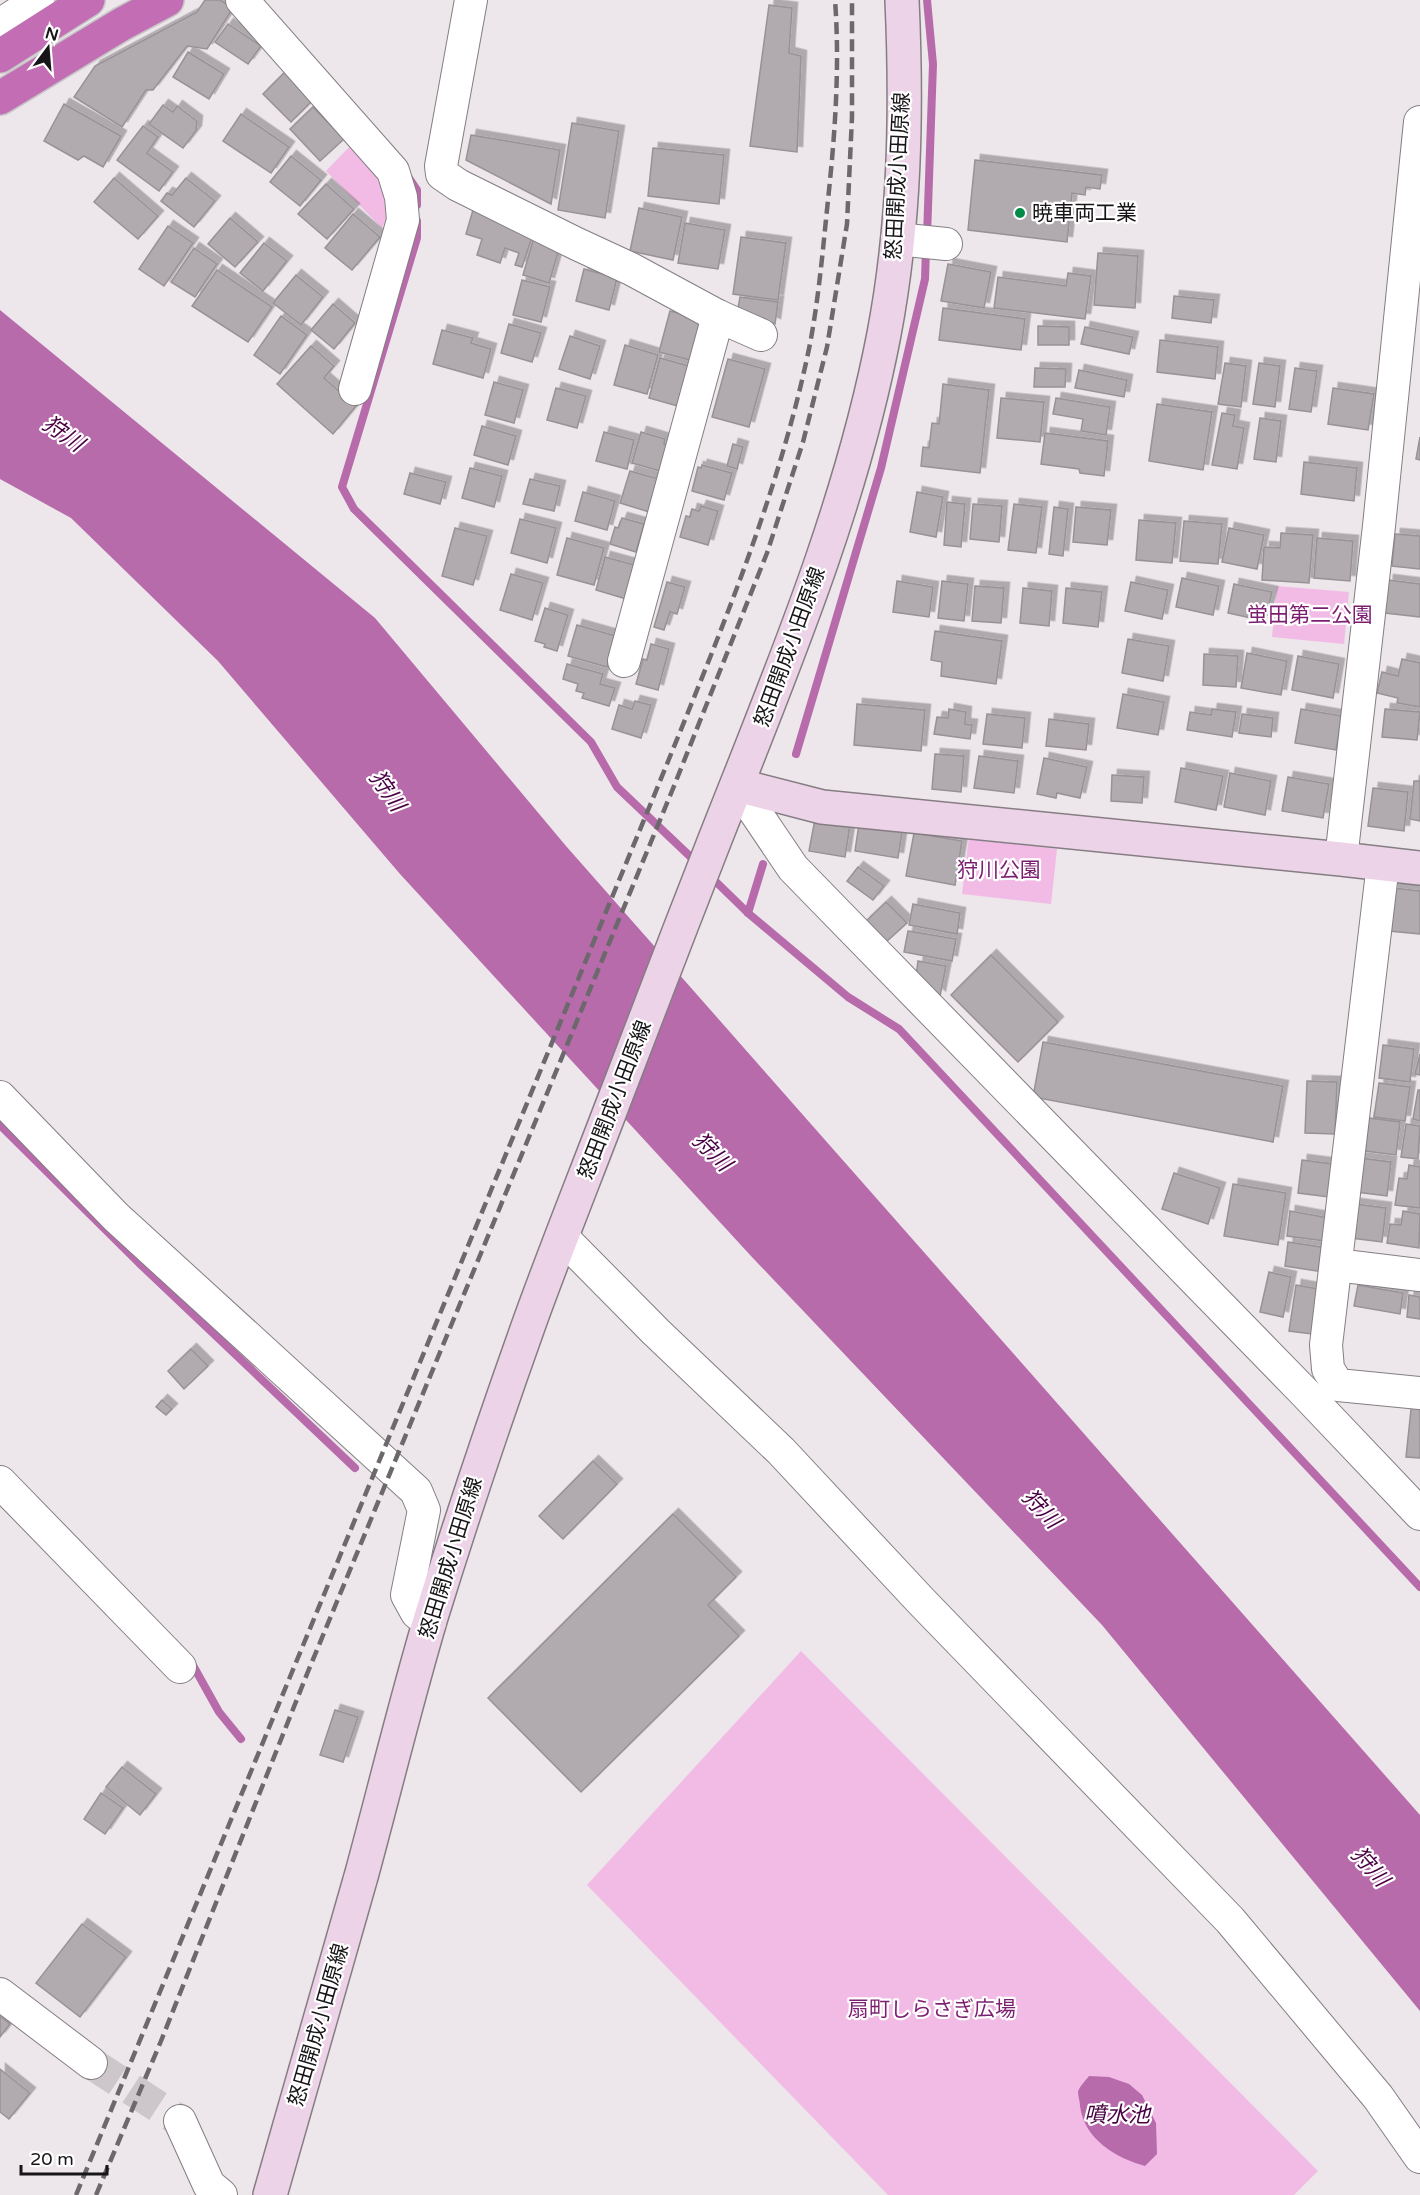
<svg xmlns="http://www.w3.org/2000/svg" width="1420" height="2195" viewBox="0 0 1420 2195" font-family="'Varela Round','Noto Sans JP',sans-serif">
<defs>
<filter id="shadow"><feDropShadow dx="5.5" dy="-5.5" stdDeviation="0" flood-color="#0004"/></filter>
</defs>
<rect width="100%" height="100%" fill="#ede6eb"/>
<g fill="#f1bbe6">
<polygon points="351,145 382,176 390,209 382,228 326,171"/>
<polygon points="1277,586 1349,592 1344,644 1272,637"/>
<polygon points="969,837 1057,849 1051,904 962,894"/>
<polygon points="801,1651 1318,2171 1294,2195 888,2195 587,1885"/>
</g>
<g fill="#b76bab">
<polygon points="0,310 375,618 566,846 1420,1815 1420,2011 1102,1625 751,1256 400,874 218,661 71,518 0,479"/>
<path d="M 1089,2076 L 1109,2077 L 1129,2084 L 1142,2095 L 1156,2123 L 1157,2154 L 1145,2166 C 1116,2158 1084,2139 1080,2106 C 1080,2102 1078,2095 1078,2092 C 1079,2087 1086,2080 1089,2076 Z"/>
</g>
<g fill="none" stroke-linecap="round" stroke-linejoin="round">
<g stroke="#b76bab" stroke-width="8">
<polyline points="409,178 417,190 417,205"/>
<polyline points="417,221 417,238 342,487 354,509 591,742 617,787 697,863"/>
<polyline points="927,236 933,64 927,0"/>
<polyline points="796,754 881,468 925,279 926,249"/>
<polyline points="708,874 748,913 848,997 899,1029 1420,1587"/>
<polyline points="748,913 763,864"/>
<polyline points="0,1125 139,1263 355,1468"/>
<polyline points="190,1660 219,1712 241,1739"/>
</g>
</g>
<g fill="#b1aaaf" stroke="#989297" stroke-width="1.5" filter="url(#shadow)">
<polygon points="205,0 220,0 233,8 207,49 187,46 153,90 146,90 122,127 74,97 95,66 197,12"/>
<polygon points="769,5 792,8 789,53 801,56 797,152 750,146"/>
<polygon points="228,24 261,46 248,64 215,42"/>
<polygon points="188,52 224,74 209,99 173,77"/>
<polygon points="286,71 315,98 291,122 263,94"/>
<polygon points="64,104 121,136 103,167 84,156 78,160 44,141"/>
<polygon points="163,105 173,112 177,106 197,121 196,131 183,148 149,124"/>
<polygon points="313,107 344,139 320,161 290,129"/>
<polygon points="241,114 289,147 271,173 223,141"/>
<polygon points="572,123 619,131 605,218 558,210"/>
<polygon points="143,126 158,137 147,153 173,172 159,191 117,160"/>
<polygon points="471,135 560,150 551,204 466,160"/>
<polygon points="653,148 724,155 719,204 648,196"/>
<polygon points="291,156 321,180 300,206 270,182"/>
<polygon points="975,160 1102,175 1100,189 1086,187 1085,195 1072,193 1067,242 968,230"/>
<polygon points="114,178 158,216 138,239 94,202"/>
<polygon points="186,178 215,201 194,227 161,201 167,193 172,195"/>
<polygon points="326,184 354,209 327,239 298,214"/>
<polygon points="639,208 682,217 673,260 630,251"/>
<polygon points="473,210 534,231 522,267 515,265 519,253 505,248 500,263 477,255 482,239 466,234"/>
<polygon points="353,214 380,237 352,270 325,248"/>
<polygon points="230,218 258,242 235,267 208,244"/>
<polygon points="685,223 725,230 718,269 678,263"/>
<polygon points="168,226 193,243 164,286 139,269"/>
<polygon points="535,234 561,242 549,283 523,275"/>
<polygon points="741,237 786,243 778,300 733,294"/>
<polygon points="264,243 287,261 263,291 240,273"/>
<polygon points="194,248 217,264 195,297 171,282"/>
<polygon points="1098,253 1138,256 1135,308 1094,305"/>
<polygon points="948,264 991,272 984,308 941,301"/>
<polygon points="584,269 617,278 609,310 576,301"/>
<polygon points="217,270 272,307 248,342 192,306"/>
<polygon points="1068,273 1091,276 1085,319 994,308 998,277 1066,286"/>
<polygon points="296,275 323,297 301,325 273,303"/>
<polygon points="522,280 550,287 541,322 513,315"/>
<polygon points="1174,296 1214,300 1211,323 1172,318"/>
<polygon points="740,297 778,302 775,324 738,308"/>
<polygon points="333,304 355,323 334,349 311,330"/>
<polygon points="943,308 1025,319 1021,350 939,340"/>
<polygon points="670,311 706,320 694,361 659,352"/>
<polygon points="281,316 307,335 280,374 254,355"/>
<polygon points="509,324 541,333 532,362 501,353"/>
<polygon points="1038,326 1069,327 1069,345 1038,345"/>
<polygon points="1085,327 1133,337 1129,354 1081,344"/>
<polygon points="442,330 473,338 471,343 491,349 483,378 433,364"/>
<polygon points="570,336 600,346 590,379 559,369"/>
<polygon points="1160,340 1218,347 1215,379 1157,372"/>
<polygon points="625,345 658,355 647,394 614,385"/>
<polygon points="311,346 334,366 324,378 356,406 333,434 277,384"/>
<polygon points="660,358 696,368 685,408 649,398"/>
<polygon points="728,359 765,369 749,427 712,417"/>
<polygon points="1225,363 1246,366 1241,407 1218,404"/>
<polygon points="1259,363 1280,366 1275,407 1253,404"/>
<polygon points="1035,368 1066,369 1065,387 1034,387"/>
<polygon points="1295,368 1317,371 1311,412 1289,409"/>
<polygon points="1079,370 1127,380 1124,397 1075,388"/>
<polygon points="494,382 523,390 514,423 485,415"/>
<polygon points="943,384 989,390 980,473 921,466 923,447 929,448 932,423 939,424"/>
<polygon points="556,388 586,396 577,428 547,420"/>
<polygon points="1333,388 1374,394 1368,430 1328,424"/>
<polygon points="1001,398 1044,402 1040,442 997,438"/>
<polygon points="1056,398 1110,407 1106,435 1081,431 1083,419 1053,414"/>
<polygon points="1157,404 1212,412 1203,470 1149,461"/>
<polygon points="1222,413 1235,415 1233,426 1244,428 1237,469 1212,465"/>
<polygon points="1260,418 1281,421 1276,462 1254,459"/>
<polygon points="482,426 516,436 508,465 474,455"/>
<polygon points="604,432 634,440 627,469 596,461"/>
<polygon points="641,432 665,439 664,444 667,445 660,471 632,463"/>
<polygon points="1045,433 1108,441 1104,476 1080,473 1079,469 1041,464"/>
<polygon points="1420,437 1420,460 1416,459"/>
<polygon points="733,444 743,447 737,469 727,466"/>
<polygon points="1304,462 1357,468 1354,501 1301,494"/>
<polygon points="702,465 732,473 724,500 692,491 698,467 701,468"/>
<polygon points="470,468 502,476 494,507 462,498"/>
<polygon points="630,471 666,481 656,514 620,503"/>
<polygon points="410,473 446,482 440,504 404,494"/>
<polygon points="530,479 560,486 554,511 523,504"/>
<polygon points="583,492 615,501 607,530 575,521"/>
<polygon points="917,492 943,497 936,537 910,532"/>
<polygon points="947,502 965,504 961,547 944,545"/>
<polygon points="973,504 1002,506 999,542 970,539"/>
<polygon points="1014,504 1042,507 1036,553 1008,550"/>
<polygon points="701,506 718,511 708,545 680,537 686,516 690,517 692,509 699,511"/>
<polygon points="1054,507 1068,509 1063,556 1049,554"/>
<polygon points="1076,507 1111,510 1107,545 1073,542"/>
<polygon points="622,518 644,524 636,552 610,544 615,527 618,528"/>
<polygon points="520,519 556,528 547,563 511,553"/>
<polygon points="1139,520 1176,523 1172,563 1136,560"/>
<polygon points="1184,521 1222,524 1218,564 1180,561"/>
<polygon points="455,528 487,536 473,585 442,576"/>
<polygon points="1229,528 1264,535 1257,569 1222,562"/>
<polygon points="1281,533 1313,535 1309,583 1262,580 1264,547 1280,548"/>
<polygon points="1395,534 1420,536 1420,569 1392,566"/>
<polygon points="567,538 604,548 594,585 557,575"/>
<polygon points="1317,538 1353,541 1350,581 1314,578"/>
<polygon points="605,557 642,567 633,601 596,590"/>
<polygon points="511,574 543,583 532,620 500,610"/>
<polygon points="1182,578 1219,586 1213,615 1176,607"/>
<polygon points="1388,580 1420,584 1420,617 1385,613"/>
<polygon points="897,581 933,587 929,617 893,612"/>
<polygon points="942,581 968,584 964,621 938,618"/>
<polygon points="667,582 685,587 677,614 670,612 664,630 654,627"/>
<polygon points="1131,582 1168,590 1162,619 1125,611"/>
<polygon points="1234,584 1272,592 1265,621 1228,613"/>
<polygon points="975,586 1004,588 1001,623 972,621"/>
<polygon points="1023,588 1052,591 1049,626 1020,623"/>
<polygon points="1066,588 1102,592 1098,627 1063,623"/>
<polygon points="545,608 568,615 557,651 544,647 545,644 535,641"/>
<polygon points="577,625 616,636 607,667 568,656"/>
<polygon points="935,631 1002,641 996,684 941,676 942,662 931,660"/>
<polygon points="1128,639 1169,646 1163,681 1122,673"/>
<polygon points="651,644 669,649 658,690 636,684 643,659 647,660"/>
<polygon points="1247,653 1287,661 1281,695 1241,688"/>
<polygon points="1204,654 1238,656 1236,687 1203,685"/>
<polygon points="1298,656 1339,664 1333,698 1292,690"/>
<polygon points="1402,659 1420,663 1420,707 1397,703 1398,698 1377,693 1382,672 1398,676"/>
<polygon points="567,664 603,674 600,684 615,688 609,706 582,698 584,693 576,691 578,684 563,679"/>
<polygon points="1123,694 1164,702 1158,735 1117,728"/>
<polygon points="635,701 651,705 641,738 612,729 619,705 632,709"/>
<polygon points="857,704 925,710 921,751 854,745"/>
<polygon points="949,709 966,712 965,724 972,725 970,739 934,734 937,717 948,718"/>
<polygon points="1212,709 1236,712 1232,737 1187,730 1190,712 1211,715"/>
<polygon points="1301,709 1342,716 1336,750 1295,743"/>
<polygon points="1385,709 1420,712 1417,740 1382,737"/>
<polygon points="987,714 1025,718 1022,748 983,744"/>
<polygon points="1242,714 1273,718 1271,737 1239,733"/>
<polygon points="1049,719 1089,724 1086,750 1046,746"/>
<polygon points="935,754 964,756 961,792 932,789"/>
<polygon points="979,756 1018,761 1014,793 974,788"/>
<polygon points="1044,758 1087,767 1080,798 1057,793 1056,798 1037,794"/>
<polygon points="1181,768 1223,776 1216,810 1175,802"/>
<polygon points="1230,773 1271,781 1265,815 1224,807"/>
<polygon points="1112,775 1144,777 1142,803 1111,801"/>
<polygon points="1288,777 1329,784 1323,818 1282,811"/>
<polygon points="1414,781 1420,781 1420,821 1410,819"/>
<polygon points="1373,788 1408,792 1404,831 1368,826"/>
<polygon points="815,819 850,825 845,857 809,851"/>
<polygon points="859,824 902,832 898,858 855,851"/>
<polygon points="914,833 962,841 955,885 906,876"/>
<polygon points="858,867 884,886 873,900 847,881"/>
<polygon points="1393,888 1420,891 1420,934 1389,931"/>
<polygon points="886,902 907,923 885,943 865,922"/>
<polygon points="913,904 960,913 957,934 909,925"/>
<polygon points="908,931 956,939 952,961 904,952"/>
<polygon points="991,955 1058,1022 1018,1062 951,995"/>
<polygon points="918,961 946,966 940,996 916,976"/>
<polygon points="1043,1042 1283,1086 1273,1142 1033,1097"/>
<polygon points="1383,1045 1414,1049 1410,1082 1379,1078"/>
<polygon points="1420,1054 1420,1075 1415,1074"/>
<polygon points="1307,1081 1337,1082 1335,1134 1305,1133"/>
<polygon points="1379,1083 1410,1087 1405,1121 1374,1117"/>
<polygon points="1418,1090 1420,1090 1420,1121 1413,1119"/>
<polygon points="1369,1118 1400,1122 1396,1155 1365,1151"/>
<polygon points="1406,1124 1420,1126 1418,1159 1401,1157"/>
<polygon points="1360,1158 1391,1162 1387,1196 1356,1192"/>
<polygon points="1302,1160 1333,1164 1329,1197 1298,1193"/>
<polygon points="1409,1165 1420,1167 1420,1208 1395,1205 1399,1178 1407,1179"/>
<polygon points="1174,1173 1220,1188 1208,1224 1162,1209"/>
<polygon points="1233,1184 1286,1193 1278,1245 1224,1236"/>
<polygon points="1355,1204 1386,1208 1382,1242 1351,1238"/>
<polygon points="1290,1211 1329,1218 1325,1241 1287,1236"/>
<polygon points="1403,1211 1420,1214 1419,1248 1387,1243 1390,1224 1401,1225"/>
<polygon points="1288,1242 1327,1248 1323,1272 1285,1266"/>
<polygon points="1269,1272 1291,1277 1283,1317 1260,1312"/>
<polygon points="1296,1285 1319,1289 1312,1334 1289,1331"/>
<polygon points="1358,1285 1403,1293 1400,1314 1354,1306"/>
<polygon points="1409,1295 1420,1297 1420,1319 1407,1317"/>
<polygon points="191,1349 208,1366 184,1389 168,1371"/>
<polygon points="162,1400 172,1409 166,1415 156,1407"/>
<polygon points="1412,1400 1420,1401 1420,1458 1406,1457"/>
<polygon points="593,1461 617,1484 563,1539 539,1516"/>
<polygon points="673,1514 736,1577 708,1605 739,1636 581,1792 488,1698"/>
<polygon points="335,1710 358,1717 343,1762 320,1755"/>
<polygon points="122,1767 156,1794 140,1815 106,1787"/>
<polygon points="101,1793 123,1808 105,1834 84,1819"/>
<polygon points="82,1924 126,1957 80,2017 36,1983"/>
<polygon points="0,2016 10,2024 0,2037"/>
<polygon points="0,2069 30,2093 9,2119 0,2112"/>
</g>
<g fill="none" stroke-linecap="round" stroke-linejoin="round">
<polyline stroke="#cdc7cb" stroke-width="32" stroke-dasharray="32 16" stroke-linecap="butt" points="91,2063 180,2121"/>
<g stroke="#847e83" stroke-width="34">
<g id="street">
<polyline points="242,0 393,171 401,197 403,220 355,389"/>
<polyline points="471,0 441,166 442,174 458,185 577,244 631,269 718,316 761,335"/>
<polyline points="0,25 38,0"/>
<polyline points="897,239 946,244"/>
<polyline points="624,661 718,316"/>
<polyline points="737,785 793,868 1305,1393 1420,1514"/>
<polyline points="1341,859 1379,526 1420,122"/>
<polyline points="1383,864 1326,1345 1328,1369 1338,1385 1420,1393"/>
<polyline points="0,1097 116,1217 416,1491 424,1510 407,1595 417,1613 430,1622"/>
<polyline points="562,1237 656,1332 781,1451 921,1601 1230,1920 1378,2097 1420,2157"/>
<polyline points="1336,1265 1420,1275"/>
<polyline points="0,1482 180,1667"/>
<polyline points="0,1994 91,2063"/>
<polyline points="180,2121 209,2185 221,2195"/>
</g>
</g>
<g stroke="#847e83" stroke-width="36">
<g id="secondary">
<polyline points="737,785 822,807 1341,859 1420,868"/>
<path d="M 270,2195 C 301,2088 332,1981 362,1873 C 385,1788 406,1701 431,1617 C 462,1517 495,1419 530,1321 C 556,1249 585,1177 612,1106 C 646,1019 678,933 712,847 C 778,679 850,512 884,334 C 905,224 907,111 902,0"/>
</g>
</g>
<g stroke="#c7c7c7" stroke-width="36">
<g id="highway">
<polyline points="0,56 88,0"/>
<polyline points="0,98 122,24 167,0"/>
</g>
</g>
<use href="#street" stroke="#fff" stroke-width="32"/>
<use href="#secondary" stroke="#edd3e8" stroke-width="33"/>
<use href="#highway" stroke="#c26db4" stroke-width="33"/>
<g stroke="#6c686b" stroke-width="4.5" stroke-dasharray="12 6" stroke-linecap="butt">
<path d="M 76,2195 L 658,786 C 716,643 779,496 810,344 C 819,296 823,248 828,200 C 835,134 840,66 835,0"/>
<polyline points="96,2195 161,2041 307,1674 672,791 767,553 803,442 827,347 847,224 852,117 852,0"/>
</g>
</g>
<circle fill="#008b49" stroke="#fff" stroke-width="2" cx="1020" cy="213" r="6"/>
<g text-anchor="middle" dominant-baseline="central" stroke-width="4.5" stroke-linejoin="round" paint-order="stroke">
<g font-size="21" fill="#171517" stroke="#fff">
<text transform="translate(898 176) rotate(-87)">怒田開成小田原線</text>
<text transform="translate(790 647) rotate(-70)">怒田開成小田原線</text>
<text transform="translate(615 1100) rotate(-69)">怒田開成小田原線</text>
<text transform="translate(451 1558) rotate(-73)">怒田開成小田原線</text>
<text transform="translate(319 2025) rotate(-74)">怒田開成小田原線</text>
</g>
<g font-size="21" fill="#171517" stroke="#fff" text-anchor="start">
<text x="1032" y="213">暁車両工業</text>
</g>
<g font-size="21" fill="#7b1e70" stroke="#fff">
<text x="1310" y="615">蛍田第二公園</text>
<text x="999" y="870">狩川公園</text>
<text x="932" y="2009">扇町しらさぎ広場</text>
</g>
<g font-size="22" font-style="italic" fill="#490043" stroke="#fff">
<text transform="translate(63 434) rotate(35)">狩川</text>
<text transform="translate(387 791) rotate(55)">狩川</text>
<text transform="translate(712 1152) rotate(45)">狩川</text>
<text transform="translate(1041 1509) rotate(47)">狩川</text>
<text transform="translate(1370 1867) rotate(49)">狩川</text>
<text x="1117" y="2115">噴水池</text>
</g>
</g>
<g transform="translate(48 48) rotate(16)" stroke="#ffffff" stroke-width="4.5" paint-order="stroke">
<path d="M0-4.5L10 22L0 15L-10 22Z" fill="#171517"/>
<text y="-9" font-size="16" font-weight="bold" text-anchor="middle" fill="#171517">N</text>
</g>
<path d="M21 2165v9h86v-9" fill="none" stroke="#171517" stroke-width="3"/>
<text x="30" y="2165" font-size="18" fill="#171517" stroke="#ffffff" stroke-width="4.5" paint-order="stroke">20 m</text>
</svg>
